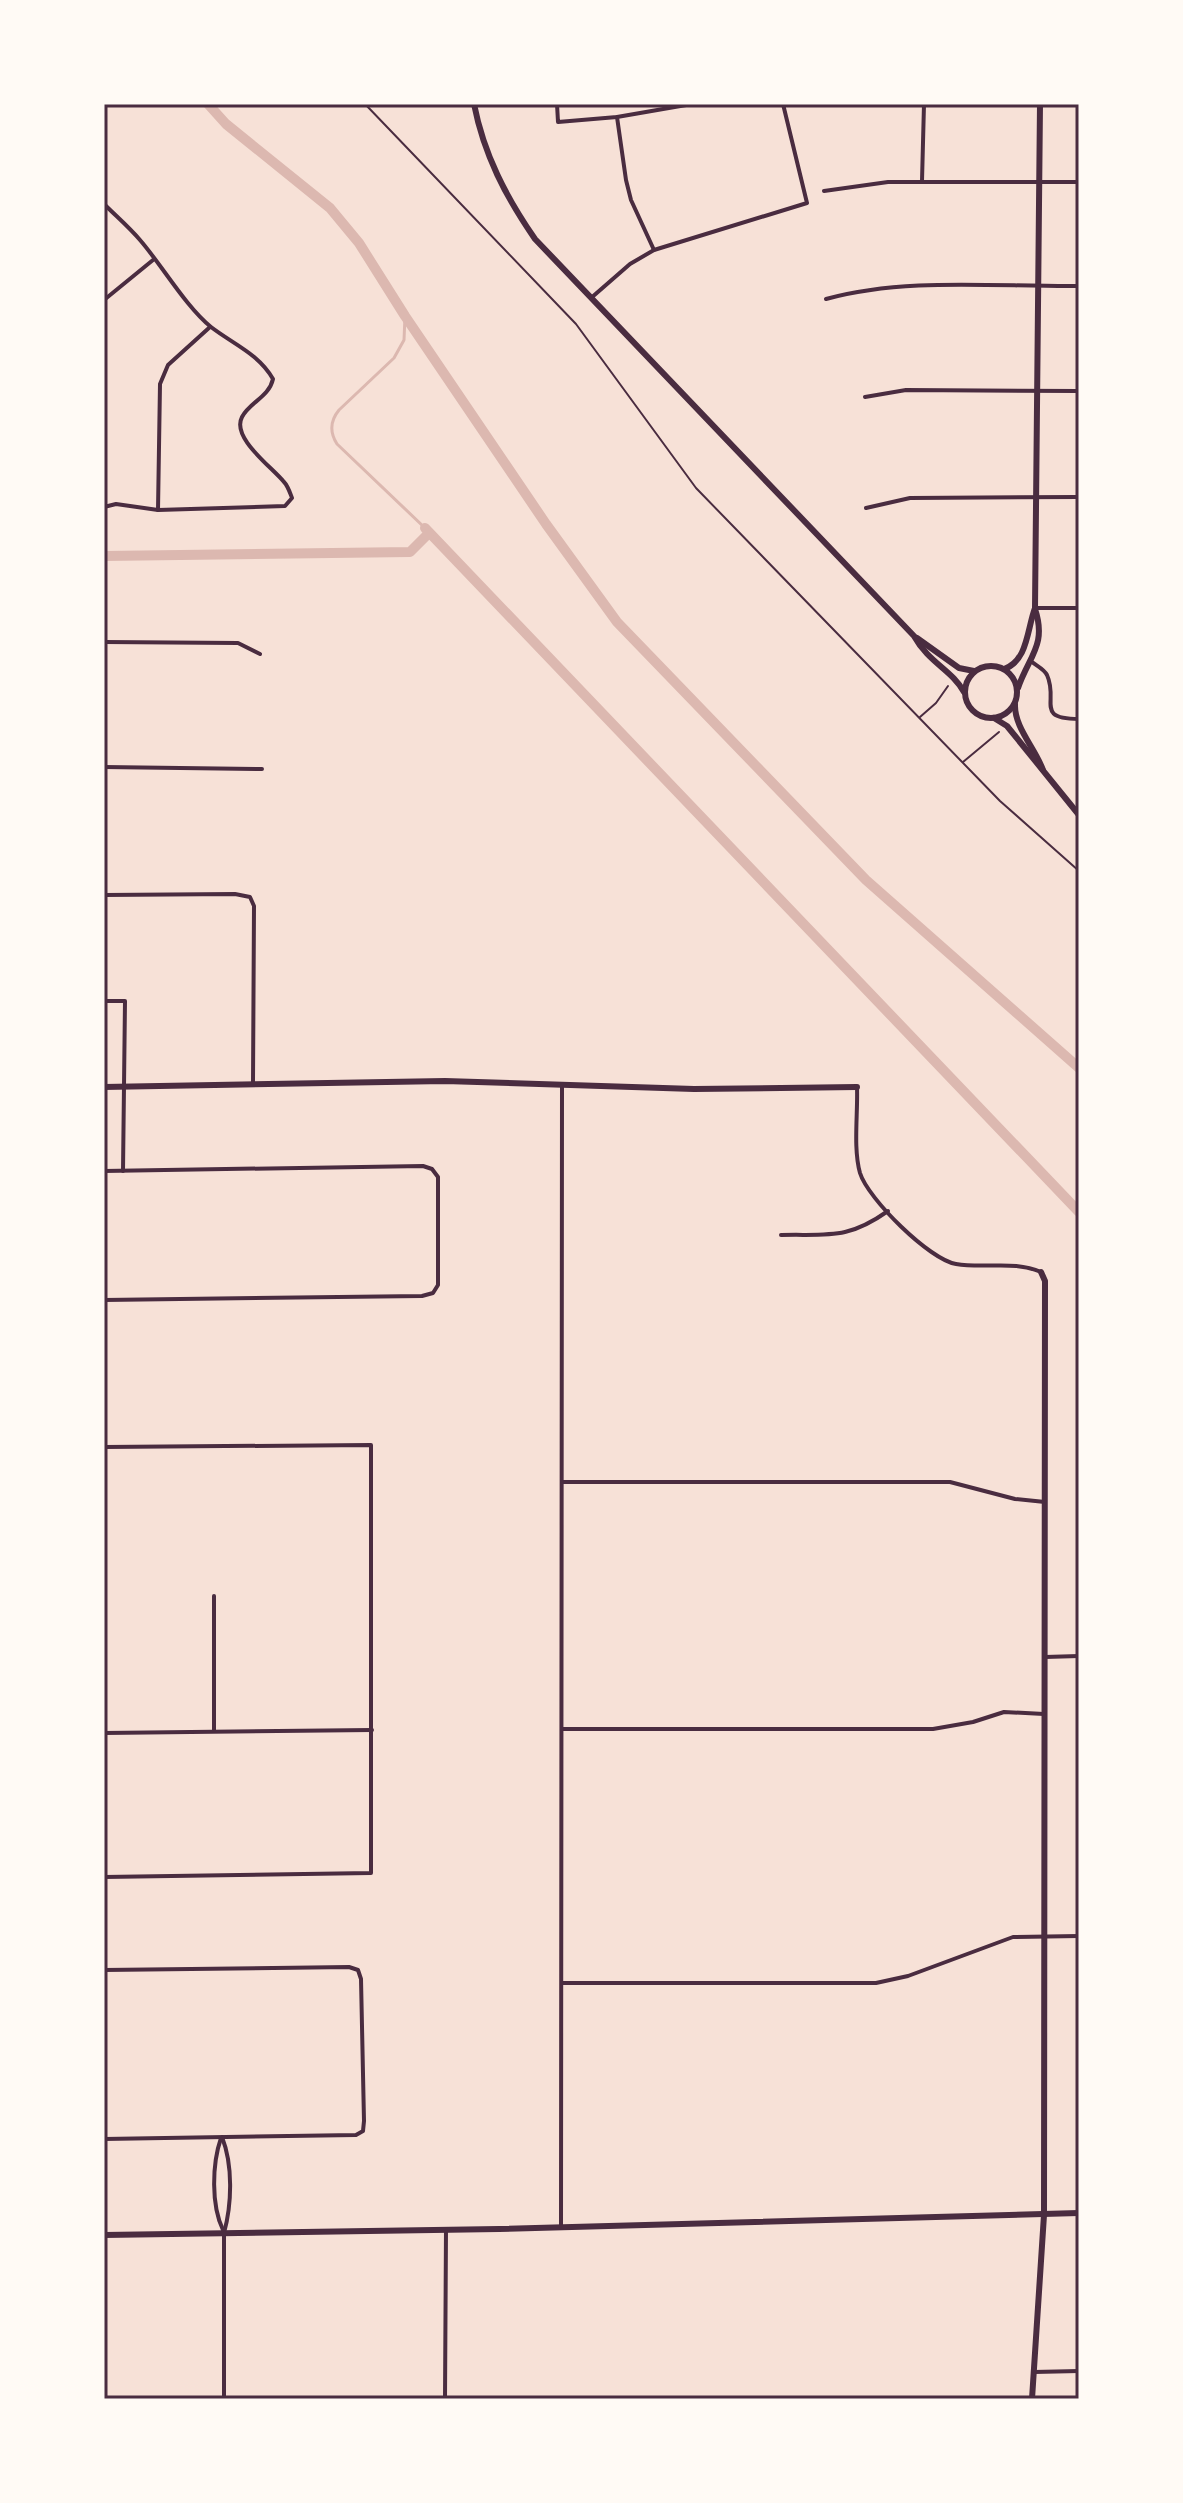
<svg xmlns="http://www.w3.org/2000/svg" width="1183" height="2503" viewBox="0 0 1183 2503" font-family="Lato,sans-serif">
<rect width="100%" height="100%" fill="#f7e1d7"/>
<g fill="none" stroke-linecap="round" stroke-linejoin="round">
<path stroke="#dcb8b0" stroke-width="3" d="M 405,316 L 404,340 L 394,358 L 339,410 C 330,421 330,433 337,444 L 425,528"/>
<g stroke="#dcb8b0" stroke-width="10">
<polyline points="208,104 226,124 330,208 359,243 405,316 546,524 617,622 866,880 1079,1068"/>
<polyline points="425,528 1079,1212"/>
<polyline points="104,556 410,552 429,533"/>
</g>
<g stroke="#4a2c40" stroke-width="2">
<polyline points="365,104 576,324 696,488 1000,801 1079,871"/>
<polyline points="920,717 936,703 948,686"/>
<polyline points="963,762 999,732"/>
</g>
<g stroke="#4a2c40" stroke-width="4">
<polyline points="557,104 558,122 617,117 692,104"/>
<polyline points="617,117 626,180 631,200 654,250"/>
<polyline points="922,181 924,104"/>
<polyline points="824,191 888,182 1079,182"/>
<path d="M 104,204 C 116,216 129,227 140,240 C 161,264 186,307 211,327 C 233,344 259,354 273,379 C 269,397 250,402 242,417 C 231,438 272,467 284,482 C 288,486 290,493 292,498 L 285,506 L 158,510 L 116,504 L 104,507"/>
<polyline points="591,298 630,264 654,250 807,203 783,104"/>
<path d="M 826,299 C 906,277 996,287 1079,286"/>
<polyline points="104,300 153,260"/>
<polyline points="865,397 906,390 1079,391"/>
<polyline points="866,508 910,498 1079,497"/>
<polyline points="158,510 160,384 168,365 210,327"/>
<polyline points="1035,608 1079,608"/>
<polyline points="104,642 238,643 260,654"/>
<path d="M 1032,662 C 1037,666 1044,669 1047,675 C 1059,701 1034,719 1079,719"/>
<polyline points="104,767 262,769"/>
<polyline points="104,895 235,894 250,897 254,906 253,1083"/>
<polyline points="104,1001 125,1001 123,1171"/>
<path d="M 857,1087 C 858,1114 853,1148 860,1173 C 868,1199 930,1260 956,1264 C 985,1269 1014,1260 1041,1272"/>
<polyline points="104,1171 423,1166 432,1169 438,1177 438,1285 433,1293 422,1296 104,1300"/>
<path d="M 781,1235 C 829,1234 847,1240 888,1211"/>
<polyline points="104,1447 371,1445 371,1873 104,1877"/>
<polyline points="563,1482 950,1482 1015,1499 1045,1502"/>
<polyline points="1045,1657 1079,1656"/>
<polyline points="563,1729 933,1729 973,1722 1004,1712 1044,1714"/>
<polyline points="214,1731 214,1596"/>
<polyline points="104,1733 372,1730"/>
<polyline points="104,1970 349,1967 358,1970 361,1979 364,2121 363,2131 356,2135 104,2139"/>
<polyline points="562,1983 876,1983 908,1976 1013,1937 1079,1936"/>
<path d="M 222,2137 C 233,2165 232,2204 224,2233 L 224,2399"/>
<path d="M 221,2138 C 212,2164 211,2205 223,2230"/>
<polyline points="561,2227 562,1086"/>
<polyline points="1034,2372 1079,2371"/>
<polyline points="445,2399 446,2229"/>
</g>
<g stroke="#4a2c40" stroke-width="6">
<path d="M 474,104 C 484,155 506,197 535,239 L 914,636 C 929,663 952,670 964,692"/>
<polyline points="917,638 959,668 974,671"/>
<circle cx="991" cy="692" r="26"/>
<path d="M 1004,669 C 1028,661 1027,629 1035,608 L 1040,104"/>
<path d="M 1018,688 C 1029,656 1047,645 1035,609"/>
<path d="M 1015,704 C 1014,727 1035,748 1043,770"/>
<polyline points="994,718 1007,726 1079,815"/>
<polyline points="104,1087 445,1081 694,1089 857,1087"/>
<polyline points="104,2235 499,2229 1079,2213"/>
<polyline points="1032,2399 1044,2215 1045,1281 1041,1272"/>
</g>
</g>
<rect width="1183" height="2503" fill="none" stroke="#fffaf5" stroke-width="212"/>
<rect x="106" y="106" width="971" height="2291" fill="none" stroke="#4a2c40" stroke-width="3"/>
</svg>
